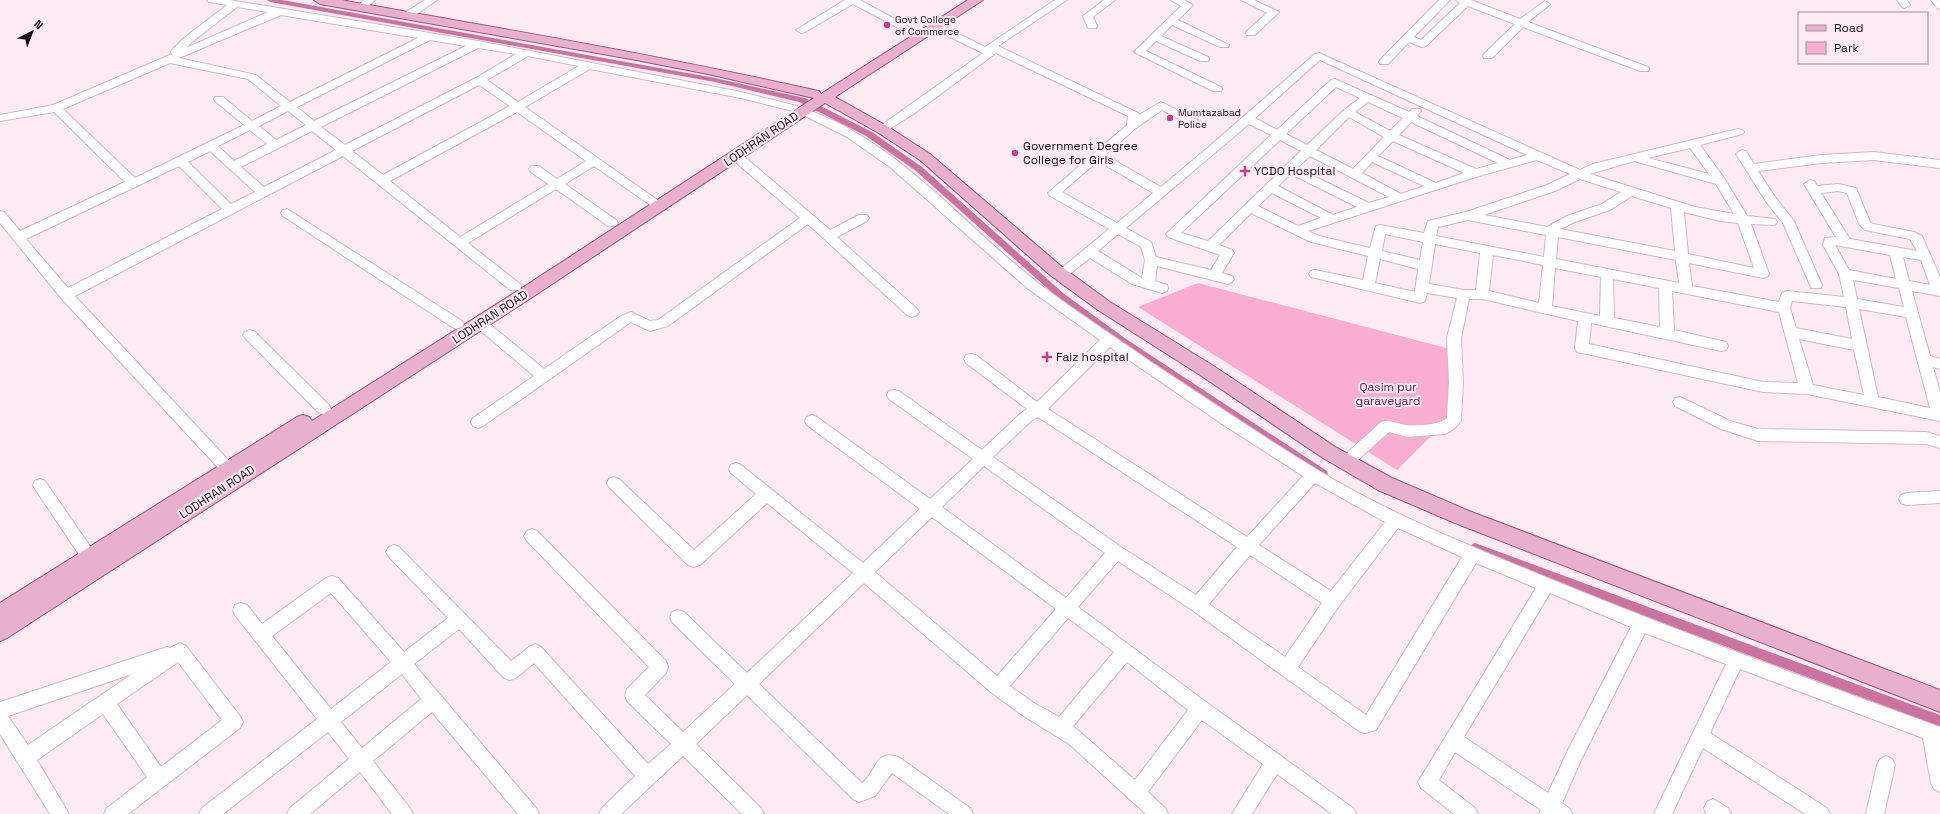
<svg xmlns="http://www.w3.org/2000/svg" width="1940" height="814" viewBox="0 0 1940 814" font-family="'Space Grotesk',sans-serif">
<rect width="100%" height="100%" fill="#fdeaf2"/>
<polygon fill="#f9add1" points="1198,283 1450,349 1455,412 1397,470 1138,307"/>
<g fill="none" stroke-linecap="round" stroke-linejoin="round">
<g fill="#cb739f" fill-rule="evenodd">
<polygon points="267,0 282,0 715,78 805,98 872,132 922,167 1063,293 1126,339 1327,471 1328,474 1327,477 1323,478 1319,477 1120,345 1057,297 916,171 866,136 799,102 715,82 270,2"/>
<polygon points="1475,543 1940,715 1940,727 1471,551 1469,548 1471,545"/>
</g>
<g stroke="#d1b9c3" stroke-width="2">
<g id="minor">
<path d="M 207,0 L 229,0 L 478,41 L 741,92 L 797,106 L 798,108 L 793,111 L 741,98 L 590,69 L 525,107 L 666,206 L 664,209 L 656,209 L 594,166 L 565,184 L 616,220 L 618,223 L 616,226 L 608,226 L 556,189 L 468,243 L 520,284 L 521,287 L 520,290 L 510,290 L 343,156 L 75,296 L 233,465 L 235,469 L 233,473 L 228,475 L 223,473 L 61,298 L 0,223 L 0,211 L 4,212 L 20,231 L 125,182 L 54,112 L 0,121 L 0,115 L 53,105 L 172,54 L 171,52 L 172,50 L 184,38 L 227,5 L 209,2 ZM 237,7 L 268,12 L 186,48 L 192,42 ZM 281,15 L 418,38 L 290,102 L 256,75 L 179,58 ZM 430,40 L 466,46 L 314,121 L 297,107 ZM 478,48 L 516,54 L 476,78 L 345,145 L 321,127 ZM 528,56 L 579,66 L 518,102 L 487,80 ZM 170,63 L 248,79 L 281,106 L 252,121 L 223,97 L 215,97 L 214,99 L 215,101 L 244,125 L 135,178 L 63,109 ZM 479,85 L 510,106 L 383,175 L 352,151 ZM 288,111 L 306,125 L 276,140 L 259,126 ZM 517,112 L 586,161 L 557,179 L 539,166 L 531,166 L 529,169 L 531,172 L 548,184 L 460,237 L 390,181 ZM 250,130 L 267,144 L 234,161 L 218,146 ZM 312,131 L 336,150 L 264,187 L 241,167 ZM 210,151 L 255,192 L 231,204 L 188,162 ZM 179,166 L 222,209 L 68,288 L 26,239 Z"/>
<polygon points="364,0 375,0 364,10 358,10 356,8"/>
<polygon points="425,0 437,0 411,18 403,18 402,16 403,14"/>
<polygon points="845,0 860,0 917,31 916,33 908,33 853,4 805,32 801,33 796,30"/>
<path d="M 1055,0 L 1067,0 L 998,46 L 1138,113 L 1139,115 L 1161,102 L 1201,122 L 1203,124 L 1201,126 L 1193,126 L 1162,110 L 1136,128 L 1105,155 L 1161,187 L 1211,145 L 1315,54 L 1319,53 L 1580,170 L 1593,164 L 1738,129 L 1742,130 L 1744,132 L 1742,134 L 1700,145 L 1724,178 L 1747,216 L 1775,219 L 1777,222 L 1775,225 L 1751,224 L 1769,274 L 1767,277 L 1763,278 L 1689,263 L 1692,286 L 1779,302 L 1782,293 L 1787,291 L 1844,297 L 1839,274 L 1823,245 L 1825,238 L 1836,237 L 1804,184 L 1810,180 L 1814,181 L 1817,186 L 1838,184 L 1856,188 L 1870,222 L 1873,224 L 1914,232 L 1922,236 L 1940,277 L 1940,296 L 1912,291 L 1930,356 L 1940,359 L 1940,369 L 1933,367 L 1940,392 L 1940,421 L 1807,394 L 1763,392 L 1582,353 L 1577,352 L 1575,348 L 1578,321 L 1482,299 L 1469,299 L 1461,338 L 1463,382 L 1461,420 C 1458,426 1452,431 1445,434 L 1407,437 L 1389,432 L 1359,459 L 1355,468 L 1350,470 L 1345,468 L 1343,464 L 1348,452 L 1381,422 C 1390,419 1397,424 1406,425 C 1418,426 1439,425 1447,418 L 1449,382 L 1447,338 L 1457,298 L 1427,293 L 1425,301 L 1420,303 L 1311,277 L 1309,274 L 1311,271 L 1315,270 L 1363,280 L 1368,256 L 1311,242 L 1251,213 L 1219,245 L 1232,250 L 1234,253 L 1222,273 L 1232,276 L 1234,279 L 1232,282 L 1228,284 L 1157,266 L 1155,281 L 1167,285 L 1168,288 L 1167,291 L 1162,293 L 1132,284 L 1090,258 L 1065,278 L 1057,278 L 1055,275 L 1057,272 L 1109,229 L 1050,196 L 1048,193 L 1127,125 L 1128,116 L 996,53 L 915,113 L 886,131 L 878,131 L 876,129 L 983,53 L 923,24 L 922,22 L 923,20 L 931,20 L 985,47 ZM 1320,60 L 1527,155 L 1510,160 L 1417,116 L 1421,111 L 1420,109 L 1412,109 L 1409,112 L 1335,79 L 1331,80 L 1277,130 L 1255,118 ZM 1336,87 L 1360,98 L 1344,110 L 1307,145 L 1286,134 ZM 1368,102 L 1403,118 L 1390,131 L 1355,112 ZM 1349,117 L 1384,137 L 1353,169 L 1316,150 ZM 1411,122 L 1498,163 L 1476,169 L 1399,135 ZM 1249,124 L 1271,135 L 1166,234 L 1168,237 L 1220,255 L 1211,270 L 1156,257 L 1151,242 L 1126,228 ZM 1280,140 L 1301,151 L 1208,241 L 1181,233 ZM 1393,141 L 1464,173 L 1436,183 L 1378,156 ZM 1690,148 L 1709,174 L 1648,158 ZM 1310,156 L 1389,197 L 1369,203 L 1297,168 ZM 1537,160 L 1570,174 L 1547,185 L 1466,212 L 1428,221 L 1424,233 L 1380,225 L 1376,226 L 1370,248 L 1319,236 L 1308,231 L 1479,176 ZM 1098,161 L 1153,193 L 1117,223 L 1062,192 ZM 1634,161 L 1716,184 L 1734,214 L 1695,207 L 1590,174 ZM 1372,162 L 1424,186 L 1401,194 L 1362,173 ZM 1291,174 L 1357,207 L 1333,215 L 1278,186 ZM 1580,179 L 1621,192 L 1602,204 L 1567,216 L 1547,227 L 1484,215 L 1555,191 ZM 1838,191 L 1847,193 L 1859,224 L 1865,230 L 1910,239 L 1917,251 L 1850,239 L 1821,193 ZM 1272,193 L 1321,218 L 1298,226 L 1258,206 ZM 1632,196 L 1671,208 L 1675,251 L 1560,229 L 1575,222 L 1610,210 ZM 1684,212 L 1720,221 L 1738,223 L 1754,268 L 1688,254 ZM 1468,220 L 1546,235 L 1544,257 L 1436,236 L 1438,227 ZM 1118,234 L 1141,247 L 1145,260 L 1142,278 L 1098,251 ZM 1385,234 L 1423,242 L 1420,260 L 1382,251 ZM 1558,237 L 1676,260 L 1679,283 L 1556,259 ZM 1435,244 L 1480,253 L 1476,290 L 1464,290 L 1429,284 ZM 1835,245 L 1890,255 L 1896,279 L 1849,270 ZM 1493,255 L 1543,265 L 1539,303 L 1489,291 ZM 1903,257 L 1921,260 L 1930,285 L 1909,281 ZM 1380,259 L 1418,269 L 1415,292 L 1375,283 ZM 1555,268 L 1601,277 L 1600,316 L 1552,306 ZM 1613,279 L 1659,288 L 1660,327 L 1614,318 ZM 1853,280 L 1899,288 L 1904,307 L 1857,299 ZM 1672,291 L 1779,312 L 1798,383 L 1763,382 L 1589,344 L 1591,323 L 1721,351 L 1726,350 L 1728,346 L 1726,342 L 1674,330 ZM 1792,301 L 1846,307 L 1852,339 L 1796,328 L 1790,308 ZM 1859,309 L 1906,317 L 1930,408 L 1878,397 ZM 1799,339 L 1854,350 L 1864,395 L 1813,385 Z"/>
<polygon points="1104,0 1115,0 1093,17 1097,26 1096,28 1088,28 1083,16"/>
<polygon points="1171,0 1184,0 1193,5 1178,20 1229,45 1228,47 1220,47 1172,25 1161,36 1208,57 1209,59 1208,61 1200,61 1156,41 1146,51 1221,87 1222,89 1221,91 1213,91 1134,52 1181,6"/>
<polygon points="1241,0 1254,0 1279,12 1255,35 1247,35 1246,33 1247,31 1267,13"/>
<polygon points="1439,0 1450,0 1414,37 1421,40 1460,3 1456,0 1471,0 1520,19 1545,1 1550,4 1548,6 1528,22 1648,67 1649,69 1648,71 1640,71 1523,27 1492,58 1484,58 1483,56 1484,54 1515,24 1468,6 1426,46 1422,47 1409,42 1388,64 1380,64 1379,62 1380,60"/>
<polygon points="1897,0 1907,0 1910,5 1905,8 1902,7"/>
<polygon points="1931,0 1940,0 1940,9 1937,8"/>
<path d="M 803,108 C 897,140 962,224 1038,283 C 1075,311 1114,336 1151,362 C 1206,398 1260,435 1316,469 C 1390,514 1468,545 1548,578 C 1677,631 1809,679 1940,727 L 1940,792 L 1934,789 L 1931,783 L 1923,738 L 1740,669 L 1710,733 L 1827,808 L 1830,814 L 1805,814 L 1703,748 L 1672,814 L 1654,814 L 1726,664 L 1645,633 L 1582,758 L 1562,803 L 1569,808 L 1572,814 L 1539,814 L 1541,810 L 1455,752 L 1439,780 L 1475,808 L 1478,814 L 1454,814 L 1421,788 L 1418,782 L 1536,588 L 1476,563 L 1376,730 L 1365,733 L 1359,731 L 1192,610 L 1118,561 L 1078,607 L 1206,702 L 1353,808 L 1356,814 L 1332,814 L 1277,774 L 1252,814 L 1232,814 L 1263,764 L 1202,720 L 1148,792 L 1165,808 L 1168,814 L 1146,814 L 1069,744 L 1022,715 L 992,693 L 864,583 L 759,684 L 862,783 C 877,772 875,747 900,758 L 970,808 L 973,814 L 949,814 L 892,773 L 875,796 L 859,802 L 853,799 L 747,695 L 696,744 L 761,808 L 764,814 L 742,814 L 683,756 L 621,814 L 599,814 L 602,808 L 635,776 L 534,663 L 516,678 L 510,680 L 504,678 L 459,629 L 414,664 L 536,808 L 539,814 L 518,814 L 432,712 L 373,761 L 410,808 L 413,814 L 392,814 L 360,772 L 310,814 L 287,814 L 290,808 L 349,759 L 328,732 L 223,814 L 199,814 L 202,808 L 317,719 L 235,615 L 233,610 L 235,605 L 241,603 L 247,605 L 262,624 L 326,578 L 332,576 L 338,578 L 404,652 L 448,618 L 389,557 L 386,552 L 389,547 L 394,545 L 399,547 L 511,661 L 529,647 L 535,644 L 541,647 L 648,764 L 671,744 L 627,701 L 625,695 L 627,689 L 649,667 L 527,541 L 524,536 L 527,531 L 532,529 L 537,531 L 666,661 L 668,667 L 666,673 L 645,695 L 683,732 L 735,684 L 672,622 L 670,617 L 672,612 L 678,610 L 684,612 L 747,673 L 853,573 L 767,503 L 700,565 L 694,567 L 688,565 L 609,487 L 607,483 L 609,479 L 614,477 L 619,479 L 694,550 L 756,494 L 731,473 L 729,469 L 731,465 L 736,463 L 741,465 L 863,563 L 920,509 L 807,425 L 805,421 L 807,417 L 812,415 L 817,417 L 930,499 L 973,459 L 889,399 L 887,395 L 889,391 L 894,390 L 899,391 L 982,450 L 1021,413 L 1027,409 L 966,363 L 964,359 L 966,355 L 971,354 L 976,355 L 1037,402 L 1100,340 L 1027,288 L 890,167 L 847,137 L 799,113 L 798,111 L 799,109 ZM 1110,347 L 1222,424 L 1303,476 L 1247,537 L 1048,409 ZM 1038,417 L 1237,547 L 1196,595 L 1121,547 L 993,457 L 1031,421 ZM 984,466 L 1105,553 L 1066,598 L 942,507 ZM 1315,483 L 1385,522 L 1331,591 L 1259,545 ZM 932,517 L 1056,609 L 997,676 L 875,572 ZM 1398,528 L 1462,557 L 1366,715 L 1298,667 L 1339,606 ZM 1250,555 L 1322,603 L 1285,657 L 1209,604 ZM 331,593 L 391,662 L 331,709 L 272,636 ZM 1550,593 L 1631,627 L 1570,746 L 1548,793 L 1464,737 ZM 1068,618 L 1114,652 L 1059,717 L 1034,703 L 1010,686 ZM 1127,662 L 1188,710 L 1135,780 L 1073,726 ZM 402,674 L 421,699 L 362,748 L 341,722 Z"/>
<polygon points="1742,150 1746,151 1754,164 1821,155 1874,152 1940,160 1940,168 1874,160 1821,163 1758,171 1775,197 1794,221 1822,285 1821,288 1811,288 1810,285 1783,223 1767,203 1736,154"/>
<polygon points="736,152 740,153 830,230 859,215 867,215 869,218 867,221 837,237 917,309 919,312 917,315 912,317 907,315 808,224 668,326 650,331 631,322 483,426 478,428 473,426 471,422 473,418 534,376 475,326 473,323 475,320 480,318 485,320 544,369 621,316 631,312 650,321 658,320 800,218 732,159 730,156"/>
<polygon points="287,209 462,321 464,324 462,327 457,329 452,327 283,216 281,213 283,210"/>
<polygon points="250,330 255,332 329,405 331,409 329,413 324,415 319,413 245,338 243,335 245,332"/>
<polygon points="1680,397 1730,421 1758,429 1926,432 1940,436 1940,448 1926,444 1758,441 1721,429 1675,406 1673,402 1675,398"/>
<polygon points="40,479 45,481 94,552 97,557 94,562 89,564 84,562 35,489 33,485 35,481"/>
<polygon points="1940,491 1940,503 1906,505 1901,503 1899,499 1901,495 1906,493"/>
<path d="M 180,643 L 186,646 L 240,716 L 243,722 L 240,728 L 128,814 L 104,814 L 107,808 L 147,777 L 103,714 L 37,760 L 69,814 L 50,814 L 0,734 L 0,702 L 167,647 L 170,648 ZM 178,662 L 222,720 L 161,767 L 117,704 ZM 132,674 L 28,745 L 8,716 Z"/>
<polygon points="1886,756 1892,759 1895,765 1884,814 1866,814 1877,765 1880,759"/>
<polygon points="1713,799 1728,808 1731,814 1706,814 1704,808 1707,802"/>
</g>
</g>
<g stroke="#965676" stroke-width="2">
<path id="major" d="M 314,0 L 341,0 C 499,28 657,55 814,90 L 819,91 L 821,94 L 968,0 L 983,0 L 835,97 L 887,126 L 930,154 L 1062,267 L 1110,302 L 1212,365 L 1337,448 L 1392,478 L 1469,511 L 1940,690 L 1940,712 L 1455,523 L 1378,490 L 1323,458 L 1200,375 L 1098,310 L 1050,275 L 920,160 L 877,132 L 825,103 L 531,298 L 7,638 L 0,641 L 0,603 L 297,417 L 303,415 L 309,417 L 312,421 L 519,290 L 814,98 L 708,74 L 631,59 L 320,4 Z"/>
</g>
<use href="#minor" fill="#fff" fill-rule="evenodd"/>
<use href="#major" fill="#e9b0cd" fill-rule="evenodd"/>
</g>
<g fill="#c14088" stroke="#fdeaf2" stroke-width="1.5">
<circle cx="887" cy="25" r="4"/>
<circle cx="1170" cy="118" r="4"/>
<circle cx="1015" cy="153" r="4"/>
<path d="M1243 165h4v4h4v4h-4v4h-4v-4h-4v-4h4z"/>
<path d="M1045 351h4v4h4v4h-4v4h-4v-4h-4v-4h4z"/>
</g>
<g text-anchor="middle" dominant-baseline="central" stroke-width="4" stroke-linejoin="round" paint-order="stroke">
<g font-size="10" fill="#160e12" stroke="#fdeaf2" text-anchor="start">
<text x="895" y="19">Govt College<tspan x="895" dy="12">of Commerce</tspan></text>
<text x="1178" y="112">Mumtazabad<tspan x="1178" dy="12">Police</tspan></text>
</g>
<g font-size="12" fill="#160e12" stroke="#fdeaf2">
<text transform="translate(761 139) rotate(-34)">LODHRAN ROAD</text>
<text transform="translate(490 317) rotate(-33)">LODHRAN ROAD</text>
<text transform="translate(217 492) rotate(-33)">LODHRAN ROAD</text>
</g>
<g font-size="12" fill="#160e12" stroke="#fdeaf2" text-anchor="start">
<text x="1023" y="146">Government Degree<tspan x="1023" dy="14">College for Girls</tspan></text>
<text x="1254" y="171">YCDO Hospital</text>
<text x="1056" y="357">Faiz hospital</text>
</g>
<g font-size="12" fill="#641543" stroke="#fdeaf2">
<text x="1388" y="387">Qasim pur<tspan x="1388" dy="14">garaveyard</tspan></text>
</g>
</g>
<rect x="1798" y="12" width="130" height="52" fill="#fdeaf2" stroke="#a19298"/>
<rect x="1806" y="25" width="20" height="6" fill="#e9b0cd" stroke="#a19298"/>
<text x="1834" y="32" font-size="12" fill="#160e12">Road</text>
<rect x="1806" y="42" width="20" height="12" fill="#f9add1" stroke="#a19298"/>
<text x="1834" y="52" font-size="12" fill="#160e12">Park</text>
<g transform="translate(32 32) rotate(42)" stroke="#fdeaf2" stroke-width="3" paint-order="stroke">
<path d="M0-3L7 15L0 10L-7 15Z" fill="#160e12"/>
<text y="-6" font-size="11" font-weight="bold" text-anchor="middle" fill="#160e12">N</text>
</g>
</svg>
